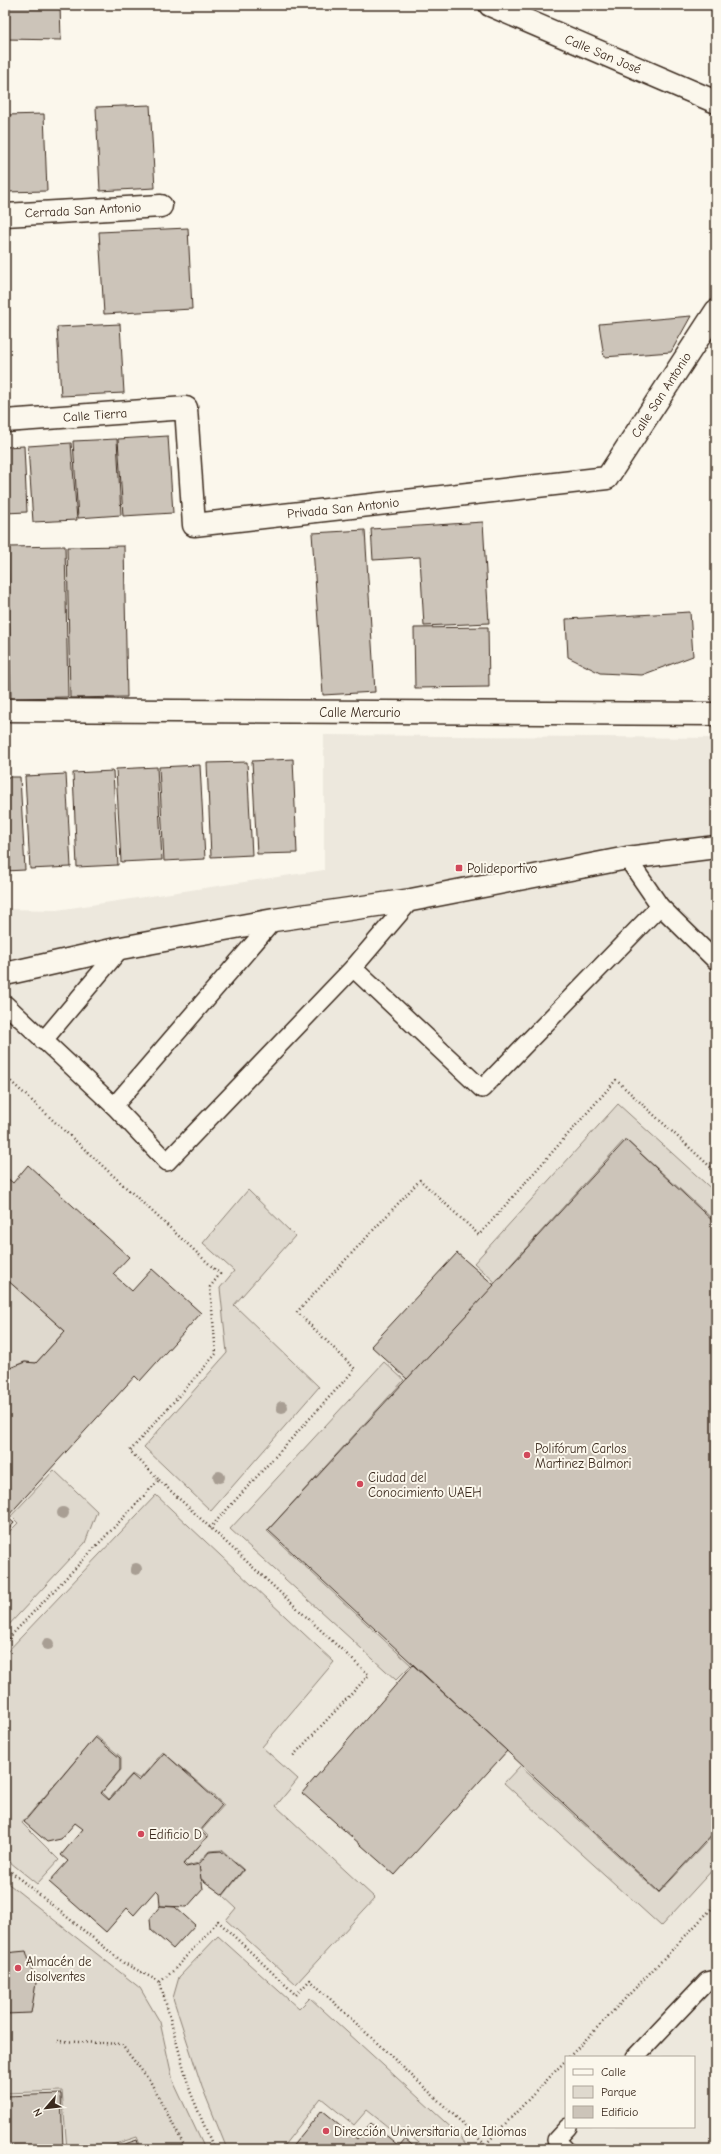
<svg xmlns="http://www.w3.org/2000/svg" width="721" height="2154" viewBox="0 0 721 2154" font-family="'Comic Neue',sans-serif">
<rect width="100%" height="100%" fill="#fbf7ec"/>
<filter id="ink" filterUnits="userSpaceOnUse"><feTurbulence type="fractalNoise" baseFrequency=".025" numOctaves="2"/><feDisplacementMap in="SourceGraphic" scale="8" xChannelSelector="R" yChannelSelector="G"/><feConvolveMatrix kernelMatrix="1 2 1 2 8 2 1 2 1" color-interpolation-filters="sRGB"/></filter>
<g filter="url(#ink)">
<path fill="#ede8dd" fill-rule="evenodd" d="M 324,735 L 716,738 L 716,2149 L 5,2149 L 5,909 L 57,910 L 324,870 ZM 566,2057 L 694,2057 L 694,2127 L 566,2127 Z"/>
<g fill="#dfd9ce" stroke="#8d8276">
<polygon points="618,1104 716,1193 716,1222 625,1139 495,1282 474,1263"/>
<polygon points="248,1190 295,1236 234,1305 319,1387 211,1511 144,1447 227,1353 220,1288 234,1271 203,1243"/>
<polygon points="5,1278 65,1331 36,1363 24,1362 5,1370"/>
<polygon points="384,1362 404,1380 267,1531 411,1665 396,1680 230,1529"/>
<polygon points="54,1470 97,1511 85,1543 5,1629 5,1536 18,1523 11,1516"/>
<polygon points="156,1495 334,1662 262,1747 298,1779 276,1806 375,1898 296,1984 226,1920 236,1908 223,1896 244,1870 222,1850 209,1851 198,1863 187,1866 184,1863 208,1836 202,1830 224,1805 163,1752 140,1779 132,1774 109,1799 102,1792 121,1770 121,1757 96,1736 22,1823 59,1860 37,1884 5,1858 5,1654"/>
<polygon points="520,1766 659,1893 716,1832 716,1866 661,1926 504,1783"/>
<polygon points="5,1881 140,1988 160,2022 173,2081 205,2149 142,2149 137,2137 100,2149 67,2149 62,2091 5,2093"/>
<polygon points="218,1936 299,2009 310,1998 457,2133 470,2149 426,2149 403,2129 398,2135 367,2110 354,2125 321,2098 281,2149 227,2149 202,2087 173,1998 179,1977"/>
</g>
<g fill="#ccc4b9" stroke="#3b2a1e">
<polygon points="5,5 60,5 61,40 5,39"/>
<polygon points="150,105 155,188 100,191 96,107"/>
<polygon points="44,114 47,191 5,192 5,115"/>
<polygon points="188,228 192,309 104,314 99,232"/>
<polygon points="691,316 671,352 604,357 599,324"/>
<polygon points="120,324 124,393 61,396 57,327"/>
<polygon points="168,436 173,513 123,516 118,439"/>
<polygon points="117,439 121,515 78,518 73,441"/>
<polygon points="71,443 77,520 33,522 28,446"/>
<polygon points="24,446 27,512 5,513 5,447"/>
<polygon points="483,522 489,623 424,626 420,557 373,560 371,529"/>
<polygon points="365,530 375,692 323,695 312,533"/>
<polygon points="65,546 68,697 11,698 8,547"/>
<polygon points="124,546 127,697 70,698 67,547"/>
<polygon points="690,612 693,656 642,675 600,673 568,657 566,619"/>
<polygon points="488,627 489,687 415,688 414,628"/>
<polygon points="293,759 297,853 257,854 252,761"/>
<polygon points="247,762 252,855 211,857 207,763"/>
<polygon points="200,765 205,859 164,861 159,767"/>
<polygon points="157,767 162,860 121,862 116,769"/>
<polygon points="113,771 118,865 77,867 73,773"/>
<polygon points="66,774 71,867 30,869 25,776"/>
<polygon points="5,777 20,777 25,870 5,871"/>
<polygon points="626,1140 716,1224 716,1830 659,1892 268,1530"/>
<polygon points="28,1165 129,1257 113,1274 132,1291 152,1269 201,1313 140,1381 135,1376 7,1517 14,1523 5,1533 5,1370 25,1362 36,1363 65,1331 5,1278 5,1176 13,1183"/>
<polygon points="457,1253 494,1285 407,1379 371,1346"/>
<polygon points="413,1665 507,1751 395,1875 302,1793"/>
<polygon points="95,1737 120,1758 120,1770 101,1793 109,1800 132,1775 139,1781 164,1753 222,1805 200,1831 207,1837 183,1864 186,1867 199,1864 203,1889 187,1907 160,1906 159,1893 156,1890 134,1915 127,1908 106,1932 49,1882 68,1861 61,1855 83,1829 75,1823 61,1839 47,1842 24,1822"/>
<polygon points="221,1851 243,1870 223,1895 201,1879 199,1864 209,1852"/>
<polygon points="160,1906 175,1907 195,1925 173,1949 151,1930 150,1919"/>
<polygon points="26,1951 36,1983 31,2013 5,2014 5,1953"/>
<polygon points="61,2094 63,2149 5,2149 5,2096"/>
<polygon points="322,2110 357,2139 371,2123 399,2146 405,2139 417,2149 290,2149"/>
<polygon points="137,2140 140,2149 109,2149"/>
</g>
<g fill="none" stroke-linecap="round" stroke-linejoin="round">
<g stroke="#3b2a1e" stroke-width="20">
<g id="service">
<polyline points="627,858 660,906 716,961"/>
<polyline points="353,968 482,1089 660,906"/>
<polyline points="5,1004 114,1106 167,1162 353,968 411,900"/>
<polyline points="43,1041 121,948"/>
<polyline points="114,1106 274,920"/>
<polyline points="635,2057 707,1981 716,1979"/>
<polyline points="565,2149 556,2140 568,2127"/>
</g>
</g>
<g stroke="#3b2a1e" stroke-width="25">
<g id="minor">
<polyline points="490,5 716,102"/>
<polyline points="5,215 161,206"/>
<polyline points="5,421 186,408 194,525 607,478 716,311"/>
<polyline points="5,710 716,714"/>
</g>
</g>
<g stroke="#3b2a1e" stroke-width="25">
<polyline id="tertiary" points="5,974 121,948 274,920 411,900 627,858 716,847"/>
</g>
<g stroke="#3b2a1e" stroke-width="2.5" stroke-dasharray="1 3" stroke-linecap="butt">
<polyline points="5,1076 220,1274 210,1287 216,1354 130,1451 159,1480 5,1642"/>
<polyline points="159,1480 369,1675 293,1756"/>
<polyline points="210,1528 355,1369 297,1312 420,1180 479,1235 616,1080 716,1172"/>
<polyline points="5,1867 124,1963 160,1982 190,2091 214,2149"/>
<polyline points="160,1982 173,1971 218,1921 296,1995 310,1980 490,2149"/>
<polyline points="58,2041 121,2044 150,2081 186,2149"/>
<polyline points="569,2057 716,1904"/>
<polyline points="486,2144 566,2060"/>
</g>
<use href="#service" stroke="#fbf7ec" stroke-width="17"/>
<use href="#minor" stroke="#fbf7ec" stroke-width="22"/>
<use href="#tertiary" stroke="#fbf7ec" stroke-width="22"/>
</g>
<g fill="#a89e93">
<circle cx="282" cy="1407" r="6"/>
<circle cx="219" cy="1477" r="6"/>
<circle cx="63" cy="1513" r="6"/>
<circle cx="136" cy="1569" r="6"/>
<circle cx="48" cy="1644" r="6"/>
</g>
</g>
<g fill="#d1495b" stroke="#fbf7ec" stroke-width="1.5">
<rect x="455" y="864" width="8" height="8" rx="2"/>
<circle cx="527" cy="1455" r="4"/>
<circle cx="360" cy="1484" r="4"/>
<circle cx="141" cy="1834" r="4"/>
<circle cx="18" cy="1968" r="4"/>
<circle cx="326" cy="2131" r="4"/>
</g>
<g text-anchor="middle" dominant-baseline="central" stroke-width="4" stroke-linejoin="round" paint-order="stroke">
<g font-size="13" fill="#3b2a1e" stroke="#fbf7ec">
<text transform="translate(603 54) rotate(23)">Calle San José</text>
<text transform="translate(83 210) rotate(-3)">Cerrada San Antonio</text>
<text transform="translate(661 395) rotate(-57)">Calle San Antonio</text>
<text transform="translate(95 415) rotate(-4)">Calle Tierra</text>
<text transform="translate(343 508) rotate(-6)">Privada San Antonio</text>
<text x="360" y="712">Calle Mercurio</text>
</g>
<g font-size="13" fill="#3b2a1e" stroke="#fbf7ec" text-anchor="start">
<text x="467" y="868">Polideportivo</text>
<text x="535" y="1448">Polifórum Carlos<tspan x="535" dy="15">Martinez Balmori</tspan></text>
<text x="368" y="1477">Ciudad del<tspan x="368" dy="15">Conocimiento UAEH</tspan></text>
<text x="149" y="1834">Edificio D</text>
<text x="26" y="1961">Almacén de<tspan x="26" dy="15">disolventes</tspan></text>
<text x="334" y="2131">Dirección Universitaria de Idiomas</text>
</g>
</g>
<rect width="721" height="2154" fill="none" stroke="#fbf7ec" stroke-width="20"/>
<rect x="10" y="10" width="701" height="2134" fill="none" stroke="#3b2a1e" stroke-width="1.5" filter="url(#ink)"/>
<rect x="565" y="2056" width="130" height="72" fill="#fbf7ec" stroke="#aea59a"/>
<rect x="573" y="2069" width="20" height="6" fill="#fbf7ec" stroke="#aea59a"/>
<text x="601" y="2076" font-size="12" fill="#3b2a1e">Calle</text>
<rect x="573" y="2086" width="20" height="12" fill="#dfd9ce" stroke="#aea59a"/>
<text x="601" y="2096" font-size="12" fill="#3b2a1e">Parque</text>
<rect x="573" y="2106" width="20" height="12" fill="#ccc4b9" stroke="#aea59a"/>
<text x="601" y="2116" font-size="12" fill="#3b2a1e">Edificio</text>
<g transform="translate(46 2108) rotate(242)" stroke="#fbf7ec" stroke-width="3" paint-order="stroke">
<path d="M0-3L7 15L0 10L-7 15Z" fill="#3b2a1e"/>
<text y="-6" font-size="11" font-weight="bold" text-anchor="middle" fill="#3b2a1e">N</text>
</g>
</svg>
